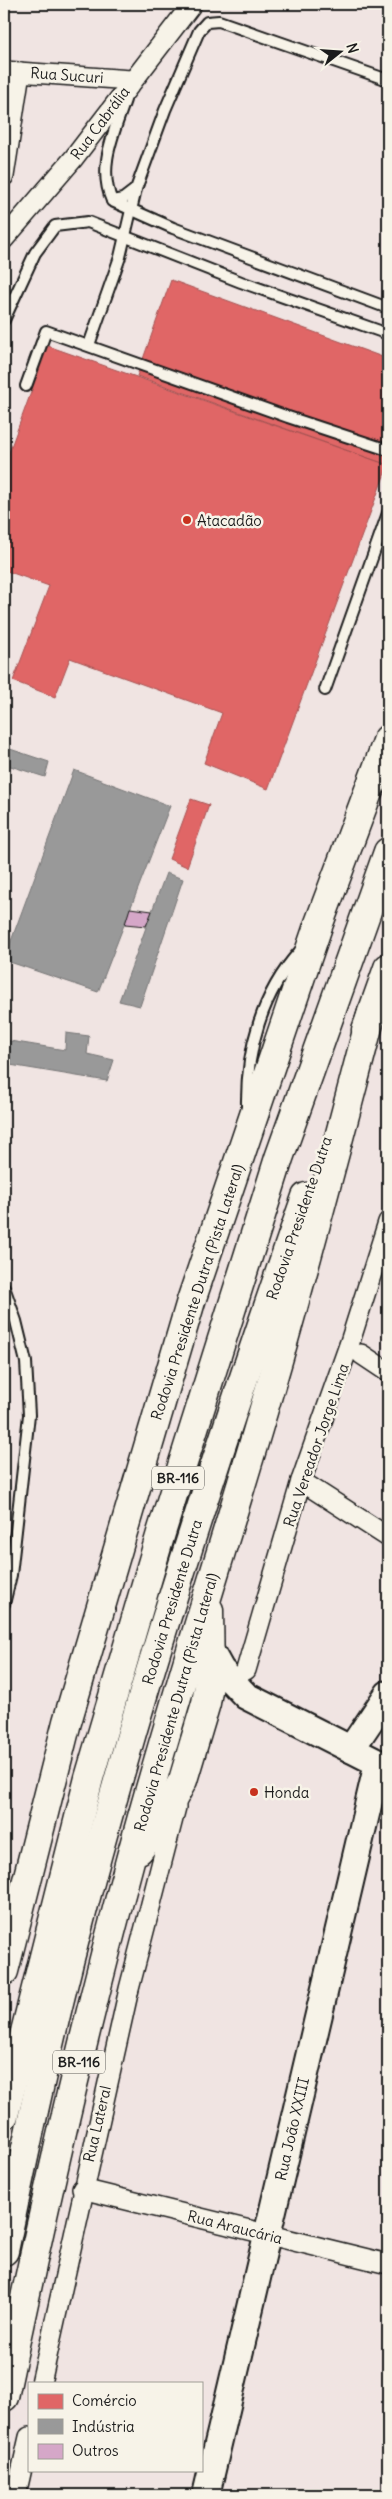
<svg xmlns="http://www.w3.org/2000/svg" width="392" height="2499" viewBox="0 0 392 2499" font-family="Delius,sans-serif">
<rect width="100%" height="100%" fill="#f0e4e2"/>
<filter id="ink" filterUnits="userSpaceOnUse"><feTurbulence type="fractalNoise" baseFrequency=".02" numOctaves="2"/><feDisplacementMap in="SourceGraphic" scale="10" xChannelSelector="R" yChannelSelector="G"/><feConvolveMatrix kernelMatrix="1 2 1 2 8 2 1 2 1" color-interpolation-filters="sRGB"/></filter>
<g filter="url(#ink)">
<g fill="#e06666" stroke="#a55050">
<polygon points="171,280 388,359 388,465 137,376"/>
<polygon points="48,346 388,465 268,789 204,763 222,713 70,658 55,697 13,681 49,586 4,570 4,466"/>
<polygon points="191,799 209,805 187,867 169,859"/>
</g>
<g fill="#999" stroke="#747474">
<polygon points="4,747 49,762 45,777 4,764"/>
<polygon points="74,770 170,806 98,992 4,960"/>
<polygon points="166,873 183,879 140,1006 119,1001"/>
<polygon points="66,1033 89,1036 87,1054 114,1060 107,1081 4,1064 4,1040 65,1050"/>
</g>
<polygon fill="#d5a7c8" stroke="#1c1c1c" points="130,908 152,911 146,926 125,924"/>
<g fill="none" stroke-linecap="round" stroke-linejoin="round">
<g stroke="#1c1c1c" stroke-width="14">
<g id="lane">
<path d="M 125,100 C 114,133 97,167 112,201 L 173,228 L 388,308"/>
<polyline points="112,201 123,199 136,189"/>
<polyline points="4,320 35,253 55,226 88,222 241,282 388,334"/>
<polyline points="89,345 120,257 136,189 165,110 199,31 207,22 219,21 388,80"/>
<polyline points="26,386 46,331 288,417 388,450"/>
<polyline points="325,690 388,513"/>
<path d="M 247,1106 C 246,1050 262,993 300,951"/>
<polyline points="4,1287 16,1321 26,1362 29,1415 11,1575 4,1604"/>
</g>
</g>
<g stroke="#1c1c1c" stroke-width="22">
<g id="street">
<polyline points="4,71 131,80"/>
<polyline points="4,176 20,72"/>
<polyline points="4,239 73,159 192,4"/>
<polyline points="361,1354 388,1372"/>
<polyline points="301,1481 388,1537"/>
<polyline points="246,1670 301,1481 349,1345 388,1222"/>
<polyline points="82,2189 388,2264"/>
<polyline points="41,2383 129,1989 176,1807"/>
<polyline points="16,2495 29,2437"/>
</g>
</g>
<g stroke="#1c1c1c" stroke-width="30">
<g id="secondary">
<polyline points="211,1652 221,1670 246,1696 388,1768"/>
<polyline points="351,1749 388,1694"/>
<polyline points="206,2495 378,1763"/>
</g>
</g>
<g stroke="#1c1c1c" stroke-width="31">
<g id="highway">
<polyline points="366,1030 388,968"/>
<polyline points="139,1850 162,1819 183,1780 206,1703 210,1679 209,1610"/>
<polyline points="4,1971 67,1722 191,1301 318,926 388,739"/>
<polyline points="4,2115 89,1778 161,1533 279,1158 388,852"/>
<path d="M 4,2251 C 26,2146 48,2042 75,1939 C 140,1688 220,1442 306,1197"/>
<path d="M 4,2397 C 41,2219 81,2040 129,1864 C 172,1704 224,1547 270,1388 C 307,1263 339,1137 372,1012"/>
</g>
</g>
<use href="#lane" stroke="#f7f3e8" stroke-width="10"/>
<use href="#street" stroke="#f7f3e8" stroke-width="19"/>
<use href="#secondary" stroke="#f7f3e8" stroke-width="26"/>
<use href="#highway" stroke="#f7f3e8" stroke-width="28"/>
</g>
</g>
<g fill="#c8321e" stroke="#f7f3e8" stroke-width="2">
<circle cx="187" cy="520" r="5"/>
<circle cx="254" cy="1792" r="5"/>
</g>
<g text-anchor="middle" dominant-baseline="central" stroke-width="5" stroke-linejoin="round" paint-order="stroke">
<g fill="#f7f3e8" stroke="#5e5c59" stroke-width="1">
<rect x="152" y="1466.5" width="52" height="23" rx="4"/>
<rect x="53" y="2050.5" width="52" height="23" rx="4"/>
</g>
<g font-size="14" font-weight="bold" fill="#1c1c1c">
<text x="178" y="1478">BR-116</text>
<text x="79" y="2062">BR-116</text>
</g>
<g font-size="15" fill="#1c1c1c" stroke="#f7f3e8">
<text transform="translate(67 75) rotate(4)">Rua Sucuri</text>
<text transform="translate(100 123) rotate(-53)">Rua Cabrália</text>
<text transform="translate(299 1218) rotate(-71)">Rodovia Presidente Dutra</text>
<text transform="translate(197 1292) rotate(-72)">Rodovia Presidente Dutra (Pista Lateral)</text>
<text transform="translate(316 1445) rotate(-71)">Rua Vereador Jorge Lima</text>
<text transform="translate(172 1602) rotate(-73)">Rodovia Presidente Dutra</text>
<text transform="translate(176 1702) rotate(-74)">Rodovia Presidente Dutra (Pista Lateral)</text>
<text transform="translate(97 2124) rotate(-77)">Rua Lateral</text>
<text transform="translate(292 2129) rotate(-77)">Rua João XXIII</text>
<text transform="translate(235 2227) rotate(14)">Rua Araucária</text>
</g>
<g font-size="15" fill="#1c1c1c" stroke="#f7f3e8" text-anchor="start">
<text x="197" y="520">Atacadão</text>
<text x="264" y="1792">Honda</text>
</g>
</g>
<rect width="392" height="2499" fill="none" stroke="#f7f3e8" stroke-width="20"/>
<rect x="10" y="10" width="372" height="2479" fill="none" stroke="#1c1c1c" stroke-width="2" filter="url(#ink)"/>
<rect x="28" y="2382" width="175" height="90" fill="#f7f3e8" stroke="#9f9d96"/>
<rect x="38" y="2394" width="25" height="15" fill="#e06666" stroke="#9f9d96"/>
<text x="72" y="2406" font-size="15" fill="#1c1c1c">Comércio</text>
<rect x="38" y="2419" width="25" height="15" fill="#999999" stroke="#9f9d96"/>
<text x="72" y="2432" font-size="15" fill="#1c1c1c">Indústria</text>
<rect x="38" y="2444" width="25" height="15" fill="#d5a7c8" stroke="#9f9d96"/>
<text x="72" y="2456" font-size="15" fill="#1c1c1c">Outros</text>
<g transform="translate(340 52) rotate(73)" stroke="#f7f3e8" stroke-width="4" paint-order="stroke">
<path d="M0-4L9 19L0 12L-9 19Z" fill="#1c1c1c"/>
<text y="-8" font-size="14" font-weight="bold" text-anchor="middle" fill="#1c1c1c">N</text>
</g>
</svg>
